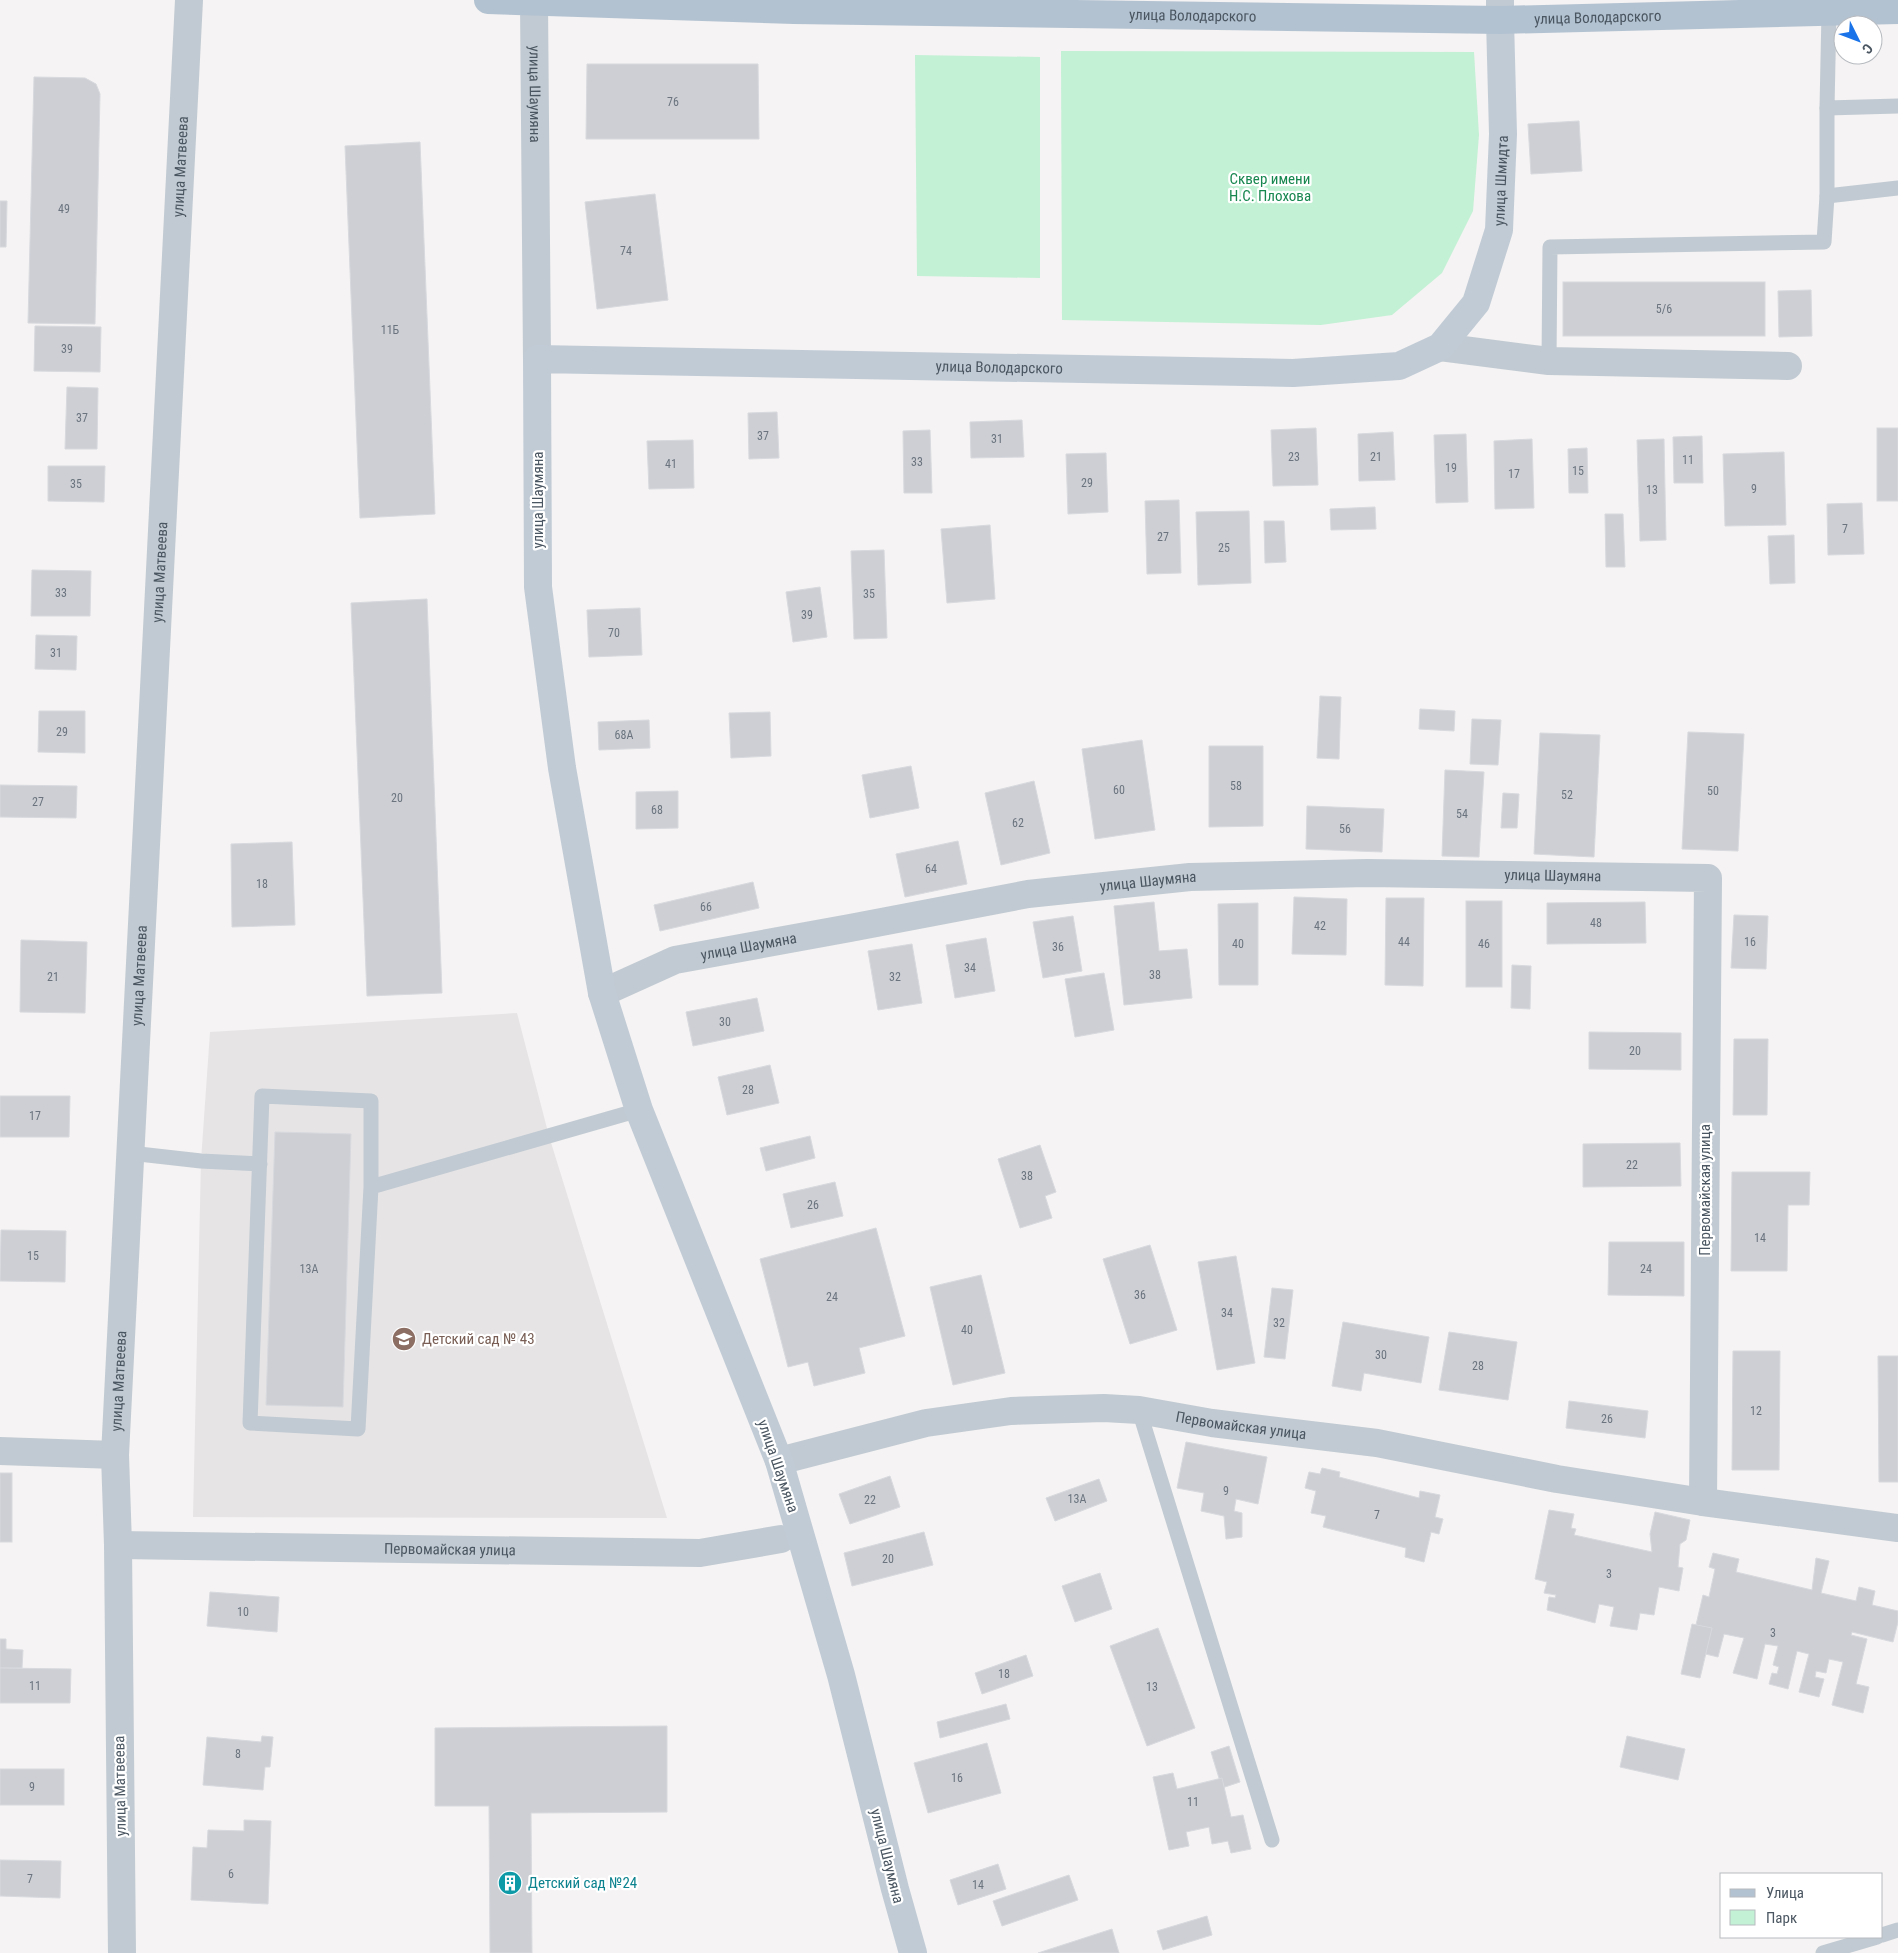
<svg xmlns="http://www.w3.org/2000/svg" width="1898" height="1953" viewBox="0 0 1898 1953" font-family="'Roboto Condensed',sans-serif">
<rect width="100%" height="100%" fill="#f5f3f3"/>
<polygon fill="#e6e4e5" points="517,1013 549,1136 667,1518 193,1517 201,1161 210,1032"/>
<g fill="#c3f1d5">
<polygon points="1061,51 1474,52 1479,135 1473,211 1442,273 1392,315 1321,325 1062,320"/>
<polygon points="915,55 1040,57 1040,278 917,276"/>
</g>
<g fill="#cdcfd5" stroke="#d7d9de">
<polygon points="587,64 758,64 759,139 586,139"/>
<polygon points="34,77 85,78 96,84 100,94 95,324 28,323"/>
<polygon points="1579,121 1582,171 1531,174 1528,124"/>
<polygon points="420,142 435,514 360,518 345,146"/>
<polygon points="655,194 668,300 597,309 585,202"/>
<polygon points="0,201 7,201 6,247 0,247"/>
<rect x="1563" y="282" width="202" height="54"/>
<polygon points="1811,290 1812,336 1779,337 1778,291"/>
<polygon points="35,326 101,327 100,372 34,371"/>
<polygon points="67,387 98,388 97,449 65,449"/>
<polygon points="777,412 779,458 749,459 748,413"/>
<polygon points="1022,420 1024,457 971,458 970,422"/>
<polygon points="1316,428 1318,485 1273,486 1271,430"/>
<rect x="1877" y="428" width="21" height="73"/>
<polygon points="930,430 932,493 904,493 903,431"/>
<polygon points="1393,432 1395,480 1359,481 1358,434"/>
<polygon points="1466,434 1468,502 1436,503 1434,435"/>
<polygon points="1702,436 1703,483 1674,483 1673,437"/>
<polygon points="1532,439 1534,508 1495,509 1494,441"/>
<polygon points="1664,439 1666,540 1640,541 1637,440"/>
<polygon points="693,440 694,488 649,489 647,441"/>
<polygon points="1587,448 1588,493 1569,493 1568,449"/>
<polygon points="1784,452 1786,525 1725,526 1723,454"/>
<polygon points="1106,453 1108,512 1068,514 1066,454"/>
<polygon points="48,466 105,466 104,502 48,501"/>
<polygon points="1179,500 1181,573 1147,574 1145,501"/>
<polygon points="1862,503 1864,554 1828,555 1827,504"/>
<polygon points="1375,507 1376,529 1331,530 1330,509"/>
<polygon points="1249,511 1251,583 1198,585 1196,512"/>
<polygon points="1605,514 1623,514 1625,567 1606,567"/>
<polygon points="1264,521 1284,521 1286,562 1265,563"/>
<polygon points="990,525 995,599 947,603 941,529"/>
<polygon points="1794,535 1795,583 1770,584 1768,536"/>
<polygon points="884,550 887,638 854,639 851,551"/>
<polygon points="32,570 91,571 90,616 31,616"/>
<polygon points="820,587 827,637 793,642 786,592"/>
<polygon points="427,599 442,993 367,996 351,603"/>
<polygon points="640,608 642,655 589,657 587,610"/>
<polygon points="36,635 77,636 76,670 35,669"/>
<polygon points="1320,696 1341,697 1339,759 1317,758"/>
<polygon points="1420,709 1455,711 1454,731 1419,729"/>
<polygon points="39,711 85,711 85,753 38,752"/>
<polygon points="770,712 771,756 731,758 729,713"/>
<polygon points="1472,719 1501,720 1498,765 1470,764"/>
<polygon points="649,720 650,748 599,750 598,722"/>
<polygon points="1688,732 1744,734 1738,851 1682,849"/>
<polygon points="1540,733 1600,735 1594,857 1534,854"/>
<polygon points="1142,740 1155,830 1095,839 1082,749"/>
<polygon points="1209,746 1263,746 1263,826 1209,827"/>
<polygon points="911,766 919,808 870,818 862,775"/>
<polygon points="1445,770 1484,772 1479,857 1442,856"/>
<polygon points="1034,781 1050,853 1001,865 985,793"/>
<polygon points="0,785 77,786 76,818 0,817"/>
<polygon points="678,791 678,828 636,829 636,792"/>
<polygon points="1503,793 1519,794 1517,828 1501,828"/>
<polygon points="1307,806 1384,809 1382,852 1306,849"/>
<polygon points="958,841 967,884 905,897 896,854"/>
<polygon points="292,842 295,925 232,927 231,844"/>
<polygon points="753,882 759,908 660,931 654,905"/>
<polygon points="1294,897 1347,899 1346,955 1292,954"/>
<polygon points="1386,898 1424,898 1423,986 1385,985"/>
<rect x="1466" y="901" width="36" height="86"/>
<polygon points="1154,902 1159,951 1187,949 1192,998 1124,1005 1114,906"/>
<polygon points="1645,902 1646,943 1547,944 1547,903"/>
<polygon points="1258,903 1258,985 1219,985 1218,904"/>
<polygon points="1734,915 1768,916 1766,969 1731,968"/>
<polygon points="1073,916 1082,971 1043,978 1033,922"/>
<polygon points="986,938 995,991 955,998 946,945"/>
<polygon points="21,940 87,942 85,1013 20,1012"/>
<polygon points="912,944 922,1003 878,1010 868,951"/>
<polygon points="1512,965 1531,966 1530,1009 1511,1008"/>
<polygon points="1104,973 1114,1030 1075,1037 1065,979"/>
<polygon points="757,998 764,1031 693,1046 686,1012"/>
<polygon points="1589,1032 1681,1033 1681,1070 1589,1069"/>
<polygon points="1734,1039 1768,1039 1767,1115 1733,1115"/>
<polygon points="770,1065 779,1103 727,1115 718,1077"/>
<polygon points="0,1096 70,1096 69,1137 0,1137"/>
<polygon points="275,1132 351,1134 343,1407 266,1405"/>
<polygon points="810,1136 815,1158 766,1171 760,1148"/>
<polygon points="1680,1143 1681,1186 1583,1187 1583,1144"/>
<polygon points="1040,1145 1056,1192 1045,1196 1052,1218 1020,1228 998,1159"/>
<polygon points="1732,1172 1810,1172 1809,1205 1788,1205 1787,1271 1731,1271"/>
<polygon points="835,1182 843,1216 791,1228 783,1194"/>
<polygon points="876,1228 905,1336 859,1348 865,1373 814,1386 808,1362 788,1367 760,1259"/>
<polygon points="1,1230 66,1231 65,1282 0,1281"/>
<polygon points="1609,1242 1684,1242 1684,1296 1608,1295"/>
<polygon points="1150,1245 1177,1330 1130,1344 1103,1259"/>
<polygon points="1236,1256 1255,1363 1217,1370 1198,1262"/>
<polygon points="981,1275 1005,1373 953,1385 930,1287"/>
<polygon points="1272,1288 1293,1290 1285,1359 1264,1357"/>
<polygon points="1343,1322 1429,1337 1421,1383 1364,1373 1361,1391 1332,1386"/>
<polygon points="1449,1332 1517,1342 1508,1400 1439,1390"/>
<polygon points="1733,1351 1780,1351 1779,1470 1732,1470"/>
<polygon points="1878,1356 1898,1356 1898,1482 1879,1482"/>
<polygon points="1569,1401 1648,1411 1645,1438 1566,1428"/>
<polygon points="1186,1442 1267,1457 1258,1504 1236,1499 1234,1511 1242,1513 1242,1537 1226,1539 1224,1516 1201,1511 1204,1493 1177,1488"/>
<polygon points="1322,1468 1340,1472 1339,1477 1419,1498 1420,1491 1440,1495 1435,1517 1443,1519 1439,1534 1431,1532 1424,1562 1405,1557 1406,1548 1323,1527 1326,1516 1311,1513 1316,1491 1305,1488 1309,1472 1320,1474"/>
<rect x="0" y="1473" width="12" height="69"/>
<polygon points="890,1476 900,1507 850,1524 839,1494"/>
<polygon points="1099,1479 1107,1501 1055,1521 1046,1498"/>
<polygon points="1549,1510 1574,1514 1571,1528 1576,1529 1574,1535 1652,1552 1650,1534 1655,1512 1690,1520 1686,1540 1680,1544 1678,1567 1683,1568 1679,1591 1659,1587 1654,1615 1640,1613 1637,1630 1610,1626 1614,1607 1599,1604 1595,1623 1547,1610 1549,1597 1555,1598 1556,1595 1544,1593 1547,1582 1535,1579"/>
<polygon points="924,1532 933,1565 852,1586 844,1553"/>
<polygon points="1713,1553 1739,1559 1736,1572 1812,1590 1816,1558 1829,1561 1821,1593 1856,1601 1859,1587 1875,1591 1872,1605 1898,1611 1898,1622 1893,1642 1852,1632 1851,1635 1867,1639 1856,1684 1869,1687 1863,1713 1832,1705 1843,1662 1829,1659 1826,1673 1816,1671 1815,1677 1824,1679 1819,1697 1799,1692 1809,1654 1797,1651 1788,1689 1769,1684 1772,1673 1777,1674 1779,1667 1773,1665 1778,1646 1765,1644 1757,1679 1733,1673 1744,1638 1724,1634 1718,1657 1693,1651 1692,1642 1703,1595 1709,1597 1715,1569 1709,1567"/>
<polygon points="1100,1573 1112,1609 1075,1622 1062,1586"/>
<polygon points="210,1592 279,1597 277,1632 207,1626"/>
<polygon points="1692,1624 1712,1628 1700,1678 1681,1674"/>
<polygon points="1158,1628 1195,1728 1147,1746 1110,1646"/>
<polygon points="0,1639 6,1639 6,1649 23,1650 22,1668 0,1668"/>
<polygon points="1026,1655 1033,1676 982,1694 975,1673"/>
<polygon points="0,1668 71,1669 70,1703 0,1703"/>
<polygon points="1006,1704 1010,1719 940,1738 937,1722"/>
<polygon points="667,1726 667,1812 531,1813 532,1953 490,1953 489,1806 435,1806 435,1728"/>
<polygon points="262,1736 273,1737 270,1767 265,1767 263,1790 203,1785 207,1737 261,1742"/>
<polygon points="1627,1736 1685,1749 1678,1780 1620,1767"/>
<polygon points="987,1743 1001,1793 928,1813 914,1763"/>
<polygon points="1229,1746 1240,1782 1222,1788 1211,1752"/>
<rect x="0" y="1769" width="64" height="36"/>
<polygon points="1173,1773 1177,1789 1222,1778 1231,1817 1243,1815 1251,1849 1231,1853 1228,1841 1212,1844 1209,1827 1186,1832 1189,1846 1169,1850 1153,1777"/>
<polygon points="244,1820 271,1821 268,1904 191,1900 193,1847 207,1848 208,1830 244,1831"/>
<polygon points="0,1860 61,1861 60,1898 0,1896"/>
<polygon points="998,1864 1006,1889 958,1905 950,1880"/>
<polygon points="1069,1875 1078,1900 1002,1926 993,1901"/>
<polygon points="1207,1916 1212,1935 1163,1950 1157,1931"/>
<polygon points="1112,1929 1119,1953 1038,1953"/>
</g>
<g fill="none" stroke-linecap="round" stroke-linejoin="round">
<g stroke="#c1cad2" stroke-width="15">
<polyline points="1829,12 1827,108 1898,106"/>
<polyline points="1827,196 1898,188"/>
<polyline points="1549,361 1550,247 1824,242 1827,196 1827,108"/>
<polyline points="130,1153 201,1161 260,1164"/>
<polyline points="371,1187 371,1101 262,1096 250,1423 358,1429 371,1187 639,1110"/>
<polyline points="1139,1410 1272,1840"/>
<polyline points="1882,1935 1898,1930"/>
<polyline points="1823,1953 1877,1937"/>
</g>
<g stroke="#c1cad2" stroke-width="28">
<polyline points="1440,347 1549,361 1788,366"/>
<path id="s1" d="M 602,993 L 675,960 L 850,928 L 1028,894 L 1190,877 L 1367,873 L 1708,878 L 1703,1502"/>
<polyline points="0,1451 115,1455"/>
<path id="s2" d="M 779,1461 L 926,1423 L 1011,1411 L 1104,1408 L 1139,1410 L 1212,1423 L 1377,1443 L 1557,1479 L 1703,1502 L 1898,1528"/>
<path id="s3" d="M 118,1545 L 700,1553 L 781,1539"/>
<path id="s4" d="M 122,1953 L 118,1545 L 115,1455 L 189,0"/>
</g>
<g stroke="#c1cad2" stroke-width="28">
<polyline points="1500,0 1500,20"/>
<path id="s5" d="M 534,2 L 537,359"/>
</g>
<path stroke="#c1cbd6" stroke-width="28" id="s6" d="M 913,1953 L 895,1889 L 841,1675 L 779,1461 L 639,1110 L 602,993 L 562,768 L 538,587 L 537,359 L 1293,373 L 1399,366 L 1440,347 L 1476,303 L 1499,230 L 1503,134 L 1500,20"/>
<path stroke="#b3c2d1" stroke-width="28" id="s7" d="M 488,0 L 794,10 L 1500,20 L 1898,10"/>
</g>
<defs>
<g id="school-disc" transform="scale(1.25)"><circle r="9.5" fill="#8d6e63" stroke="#fff"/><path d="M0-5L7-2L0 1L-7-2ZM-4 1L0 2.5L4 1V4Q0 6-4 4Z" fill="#fff"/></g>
<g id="building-disc" transform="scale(1.25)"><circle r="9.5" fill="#0f9aa8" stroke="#fff"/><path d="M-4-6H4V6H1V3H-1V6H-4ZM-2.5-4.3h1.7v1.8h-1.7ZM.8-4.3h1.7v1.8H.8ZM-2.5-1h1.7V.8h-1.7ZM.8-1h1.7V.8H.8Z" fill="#fff"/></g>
</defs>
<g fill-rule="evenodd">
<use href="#school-disc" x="404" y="1339"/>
<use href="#building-disc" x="510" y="1883"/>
</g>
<g text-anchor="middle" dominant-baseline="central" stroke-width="4.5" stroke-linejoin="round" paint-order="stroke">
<g font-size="12" fill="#6b747e">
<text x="673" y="102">76</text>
<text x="64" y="209">49</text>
<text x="626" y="251">74</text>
<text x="1664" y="309">5/6</text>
<text x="390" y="330">11Б</text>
<text x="67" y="349">39</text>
<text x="82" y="418">37</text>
<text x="763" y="436">37</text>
<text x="997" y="439">31</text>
<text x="1294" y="457">23</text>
<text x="1376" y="457">21</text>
<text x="1688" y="460">11</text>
<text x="917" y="462">33</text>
<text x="671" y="464">41</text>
<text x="1451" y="468">19</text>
<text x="1578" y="471">15</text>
<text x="1514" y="474">17</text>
<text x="1087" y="483">29</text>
<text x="76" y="484">35</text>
<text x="1754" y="489">9</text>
<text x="1652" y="490">13</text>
<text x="1845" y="529">7</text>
<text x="1163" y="537">27</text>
<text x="1224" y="548">25</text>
<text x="61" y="593">33</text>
<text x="869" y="594">35</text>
<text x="807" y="615">39</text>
<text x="614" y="633">70</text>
<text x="56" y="653">31</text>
<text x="62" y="732">29</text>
<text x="624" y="735">68А</text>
<text x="1236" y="786">58</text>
<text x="1119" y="790">60</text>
<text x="1713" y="791">50</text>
<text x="1567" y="795">52</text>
<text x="397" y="798">20</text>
<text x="38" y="802">27</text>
<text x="657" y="810">68</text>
<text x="1462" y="814">54</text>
<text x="1018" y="823">62</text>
<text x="1345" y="829">56</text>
<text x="931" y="869">64</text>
<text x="262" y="884">18</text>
<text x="706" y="907">66</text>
<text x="1596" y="923">48</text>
<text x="1320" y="926">42</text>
<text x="1404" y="942">44</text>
<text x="1750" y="942">16</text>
<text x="1238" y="944">40</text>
<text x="1484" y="944">46</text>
<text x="1058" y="947">36</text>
<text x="970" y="968">34</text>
<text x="1155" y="975">38</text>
<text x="53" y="977">21</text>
<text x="895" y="977">32</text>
<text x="725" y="1022">30</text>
<text x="1635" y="1051">20</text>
<text x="748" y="1090">28</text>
<text x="35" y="1116">17</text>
<text x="1632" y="1165">22</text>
<text x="1027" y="1176">38</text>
<text x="813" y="1205">26</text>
<text x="1760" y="1238">14</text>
<text x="33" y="1256">15</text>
<text x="309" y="1269">13А</text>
<text x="1646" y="1269">24</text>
<text x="1140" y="1295">36</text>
<text x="832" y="1297">24</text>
<text x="1227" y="1313">34</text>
<text x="1279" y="1323">32</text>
<text x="967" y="1330">40</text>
<text x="1381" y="1355">30</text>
<text x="1478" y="1366">28</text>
<text x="1756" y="1411">12</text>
<text x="1607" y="1419">26</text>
<text x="1226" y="1491">9</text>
<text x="1077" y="1499">13А</text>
<text x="870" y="1500">22</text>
<text x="1377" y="1515">7</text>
<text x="888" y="1559">20</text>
<text x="1609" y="1574">3</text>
<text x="243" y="1612">10</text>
<text x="1773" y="1633">3</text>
<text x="1004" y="1674">18</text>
<text x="35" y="1686">11</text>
<text x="1152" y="1687">13</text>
<text x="238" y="1754">8</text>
<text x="957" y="1778">16</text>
<text x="32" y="1787">9</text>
<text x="1193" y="1802">11</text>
<text x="231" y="1874">6</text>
<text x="30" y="1879">7</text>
<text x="978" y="1885">14</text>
</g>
<g font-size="15" fill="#4a5661" stroke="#fff">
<text stroke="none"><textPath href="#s7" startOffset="705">улица Володарского</textPath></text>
<text stroke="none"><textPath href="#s7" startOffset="1110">улица Володарского</textPath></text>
<text stroke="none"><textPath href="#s5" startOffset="92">улица Шаумяна</textPath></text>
<text stroke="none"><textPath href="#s4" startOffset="1788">улица Матвеева</textPath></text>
<text stroke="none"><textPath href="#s6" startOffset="2740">улица Шмидта</textPath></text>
<text stroke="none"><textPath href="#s6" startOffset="2112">улица Володарского</textPath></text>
<text transform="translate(538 500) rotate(-90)">улица Шаумяна</text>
<text stroke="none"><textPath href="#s4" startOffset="1382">улица Матвеева</textPath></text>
<text stroke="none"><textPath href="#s1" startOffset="965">улица Шаумяна</textPath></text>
<text stroke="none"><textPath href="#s1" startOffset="560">улица Шаумяна</textPath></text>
<text stroke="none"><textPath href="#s1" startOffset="155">улица Шаумяна</textPath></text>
<text stroke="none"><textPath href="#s4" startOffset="978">улица Матвеева</textPath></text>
<text transform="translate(1705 1190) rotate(-90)">Первомайская улица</text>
<text stroke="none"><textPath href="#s4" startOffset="572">улица Матвеева</textPath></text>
<text stroke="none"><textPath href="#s2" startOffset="469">Первомайская улица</textPath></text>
<text transform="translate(778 1466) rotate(71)">улица Шаумяна</text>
<text stroke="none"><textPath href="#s3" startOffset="332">Первомайская улица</textPath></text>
<text transform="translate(120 1786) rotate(-91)">улица Матвеева</text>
<text transform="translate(887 1856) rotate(76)">улица Шаумяна</text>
</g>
<g font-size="15" fill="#17864f" stroke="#fff">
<text x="1270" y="179">Сквер имени<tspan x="1270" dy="17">Н.С. Плохова</tspan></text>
</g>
<g font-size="15" fill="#785e54" stroke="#fff" text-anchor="start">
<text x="422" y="1339">Детский сад № 43</text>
</g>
<g font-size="15" fill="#0d838f" stroke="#fff" text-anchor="start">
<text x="528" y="1883">Детский сад №24</text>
</g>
</g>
<rect x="1720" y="1873" width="162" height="65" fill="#ffffff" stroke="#b7bbc0"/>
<rect x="1730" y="1889" width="25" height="8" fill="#b3c2d1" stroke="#b7bbc0"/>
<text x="1766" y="1898" font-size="15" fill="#4a5661">Улица</text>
<rect x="1730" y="1910" width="25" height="15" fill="#c3f1d5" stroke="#b7bbc0"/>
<text x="1766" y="1923" font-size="15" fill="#4a5661">Парк</text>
<g transform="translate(1858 40) rotate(132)"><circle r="24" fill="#ffffff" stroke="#b7bbc0"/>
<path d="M0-4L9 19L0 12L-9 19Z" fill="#1a73e8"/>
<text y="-8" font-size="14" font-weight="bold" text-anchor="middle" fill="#4a5661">С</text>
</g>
</svg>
